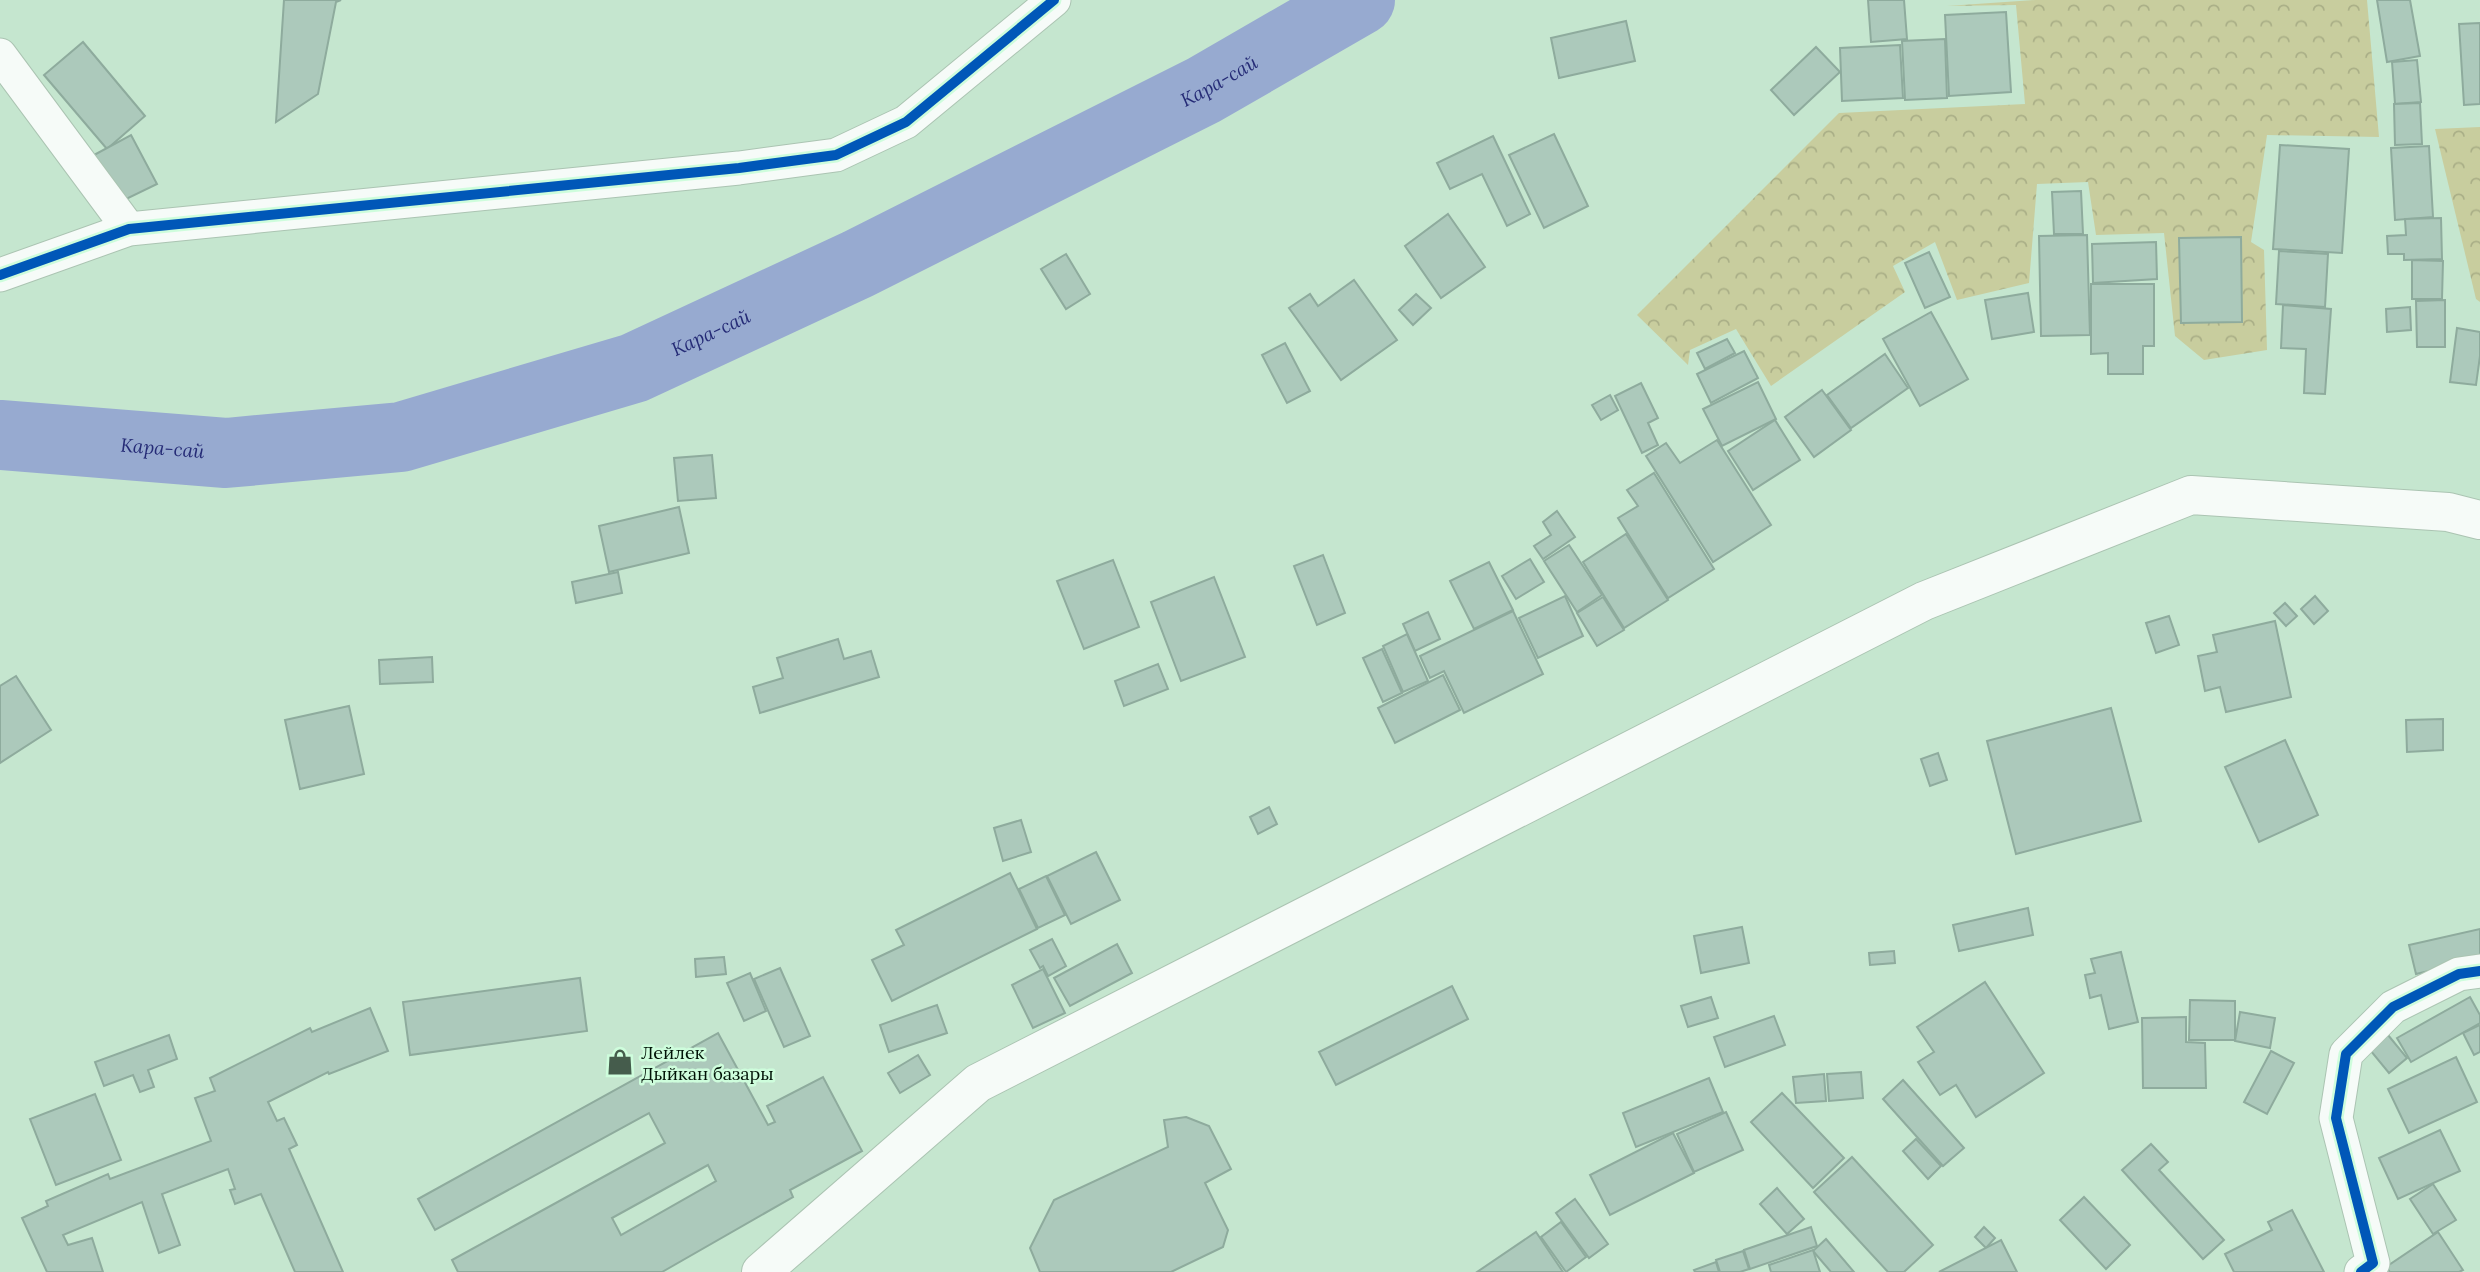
<svg xmlns="http://www.w3.org/2000/svg" width="2480" height="1272" viewBox="0 0 2480 1272" font-family="Lora,serif">
<defs>
<pattern id="forest-crowns" width="20" height="18" patternUnits="userSpaceOnUse" patternTransform="scale(1.75)"><rect width="20" height="18" fill="#c8cd9e"/><path d="M2 6a3 3 0 1 1 6 0M12 15a3 3 0 1 1 6 0" fill="none" stroke="#aaaf87"/></pattern>
</defs>
<rect width="100%" height="100%" fill="#c5e6cf"/>
<g fill="url(#forest-crowns)">
<polygon points="2035,0 2367,0 2379,137 2267,135 2251,242 2264,250 2267,350 2204,360 2175,336 2164,233 2096,235 2088,182 2037,184 2029,283 1957,300 1935,242 1893,266 1905,292 1771,386 1736,329 1690,350 1688,365 1637,315 1839,113 2025,104 2016,5 1947,6"/>
<polygon points="2480,127 2480,302 2476,299 2435,129"/>
</g>
<g fill="none" stroke-linecap="round" stroke-linejoin="round">
<path stroke="#97aad0" stroke-width="70" id="s1" d="M 0,435 L 226,453 L 401,437 L 634,368 L 858,264 L 1204,90 L 1360,0"/>
</g>
<g fill="#acc9bb" stroke="#8eab9d" stroke-width="2" fill-rule="evenodd">
<polygon points="284,0 341,0 336,2 318,94 276,122"/>
<polygon points="1868,0 1904,0 1907,39 1871,42"/>
<polygon points="2377,0 2410,0 2420,56 2387,62"/>
<polygon points="2006,12 2011,92 1949,96 1945,15"/>
<polygon points="1626,21 1635,61 1559,78 1551,38"/>
<polygon points="2480,23 2480,104 2464,105 2459,24"/>
<polygon points="1945,39 1947,98 1905,100 1902,41"/>
<polygon points="83,42 145,116 107,149 44,75"/>
<polygon points="1900,45 1903,98 1842,101 1840,48"/>
<polygon points="1816,47 1840,72 1794,115 1771,90"/>
<polygon points="2417,60 2421,102 2395,104 2392,62"/>
<polygon points="2420,103 2422,144 2395,145 2394,104"/>
<polygon points="1554,134 1588,206 1544,228 1509,155"/>
<polygon points="131,135 157,184 118,203 94,155"/>
<polygon points="1493,136 1530,214 1507,226 1482,174 1450,189 1437,163"/>
<polygon points="2280,145 2349,149 2342,253 2273,249"/>
<polygon points="2429,146 2433,217 2395,220 2391,148"/>
<polygon points="2081,191 2083,234 2054,234 2052,192"/>
<polygon points="1448,214 1485,267 1441,298 1405,246"/>
<polygon points="2441,218 2442,259 2404,260 2404,254 2388,254 2387,236 2406,235 2405,219"/>
<polygon points="2087,235 2090,335 2041,336 2039,236"/>
<polygon points="2241,237 2242,322 2181,323 2179,238"/>
<polygon points="2156,242 2157,279 2093,283 2092,244"/>
<polygon points="2279,251 2328,254 2325,307 2276,304"/>
<polygon points="1929,252 1950,297 1925,308 1905,263"/>
<polygon points="1066,254 1090,294 1066,309 1041,269"/>
<polygon points="2412,260 2443,261 2442,299 2412,299"/>
<polygon points="1354,280 1397,340 1341,380 1289,308 1310,294 1318,306"/>
<polygon points="2091,284 2154,284 2154,346 2143,346 2143,374 2108,374 2108,353 2091,354"/>
<polygon points="2028,293 2034,332 1992,339 1985,300"/>
<polygon points="1416,294 1431,308 1413,325 1399,310"/>
<polygon points="2445,300 2445,347 2417,347 2416,301"/>
<polygon points="2283,305 2331,309 2325,394 2304,393 2306,349 2281,348"/>
<polygon points="2410,307 2411,330 2387,332 2386,309"/>
<polygon points="1931,312 1968,379 1920,406 1883,339"/>
<polygon points="2457,328 2480,332 2480,356 2476,385 2450,382"/>
<polygon points="1727,339 1735,353 1705,369 1697,353"/>
<polygon points="1285,343 1310,391 1287,403 1262,355"/>
<polygon points="1744,351 1758,378 1711,403 1697,374"/>
<polygon points="1885,354 1908,388 1851,428 1827,395"/>
<polygon points="1758,382 1776,419 1722,446 1703,409"/>
<polygon points="1641,383 1658,418 1648,423 1658,445 1642,453 1615,396"/>
<polygon points="1822,390 1851,430 1814,457 1785,417"/>
<polygon points="1610,395 1618,410 1601,420 1592,405"/>
<polygon points="1775,420 1800,460 1753,490 1728,451"/>
<polygon points="1717,440 1771,525 1713,562 1646,456 1666,443 1680,463"/>
<polygon points="712,455 716,498 678,501 674,458"/>
<polygon points="1654,473 1714,569 1668,598 1618,518 1638,506 1627,490"/>
<polygon points="679,507 689,553 609,572 599,526"/>
<polygon points="1557,511 1575,537 1543,559 1534,546 1551,535 1543,522"/>
<polygon points="1626,534 1668,600 1624,628 1583,562"/>
<polygon points="1569,545 1602,595 1577,612 1544,561"/>
<polygon points="1323,555 1345,613 1317,625 1294,566"/>
<polygon points="1530,559 1544,582 1516,599 1502,576"/>
<polygon points="1113,560 1139,627 1084,649 1057,581"/>
<polygon points="1489,562 1513,610 1474,629 1450,581"/>
<polygon points="618,572 622,593 576,603 572,582"/>
<polygon points="1214,577 1245,657 1181,681 1151,602"/>
<polygon points="1565,596 1583,636 1538,658 1519,618"/>
<polygon points="2315,596 2328,611 2314,624 2301,609"/>
<polygon points="1603,597 1624,630 1597,646 1577,613"/>
<polygon points="2285,603 2297,616 2286,626 2274,613"/>
<polygon points="1513,611 1543,674 1464,713 1444,671 1430,678 1420,656"/>
<polygon points="1428,612 1440,639 1415,651 1403,624"/>
<polygon points="2169,616 2179,645 2156,653 2146,623"/>
<polygon points="2275,621 2291,697 2226,712 2220,687 2205,691 2198,656 2217,652 2213,635"/>
<polygon points="1407,634 1428,681 1403,692 1383,646"/>
<polygon points="838,639 844,659 871,651 879,677 760,713 753,687 783,678 777,658"/>
<polygon points="1382,649 1402,693 1383,702 1363,658"/>
<polygon points="432,657 433,682 380,684 379,660"/>
<polygon points="1158,664 1168,689 1124,706 1115,681"/>
<polygon points="1443,675 1460,710 1395,743 1378,708"/>
<polygon points="16,676 51,730 0,763 0,686"/>
<polygon points="349,706 364,774 300,789 285,720"/>
<polygon points="2111,708 2141,821 2016,854 1987,741"/>
<polygon points="2443,719 2443,750 2407,752 2406,720"/>
<polygon points="2285,740 2318,815 2259,842 2225,767"/>
<polygon points="1938,753 1947,780 1930,786 1921,759"/>
<polygon points="1269,807 1277,824 1258,834 1250,817"/>
<polygon points="1021,820 1031,852 1003,861 994,828"/>
<polygon points="1096,852 1120,900 1071,924 1047,876"/>
<polygon points="1010,873 1037,929 892,1001 872,960 904,945 896,930"/>
<polygon points="1046,876 1065,915 1038,928 1019,889"/>
<polygon points="2028,908 2033,935 1959,951 1953,925"/>
<polygon points="1742,927 1749,963 1701,973 1694,936"/>
<polygon points="2480,929 2480,959 2416,974 2409,945"/>
<polygon points="1052,939 1066,966 1048,976 1043,966 1040,968 1030,950"/>
<polygon points="1117,944 1132,973 1070,1006 1054,978"/>
<polygon points="1894,951 1895,963 1870,965 1869,953"/>
<polygon points="2121,952 2138,1022 2109,1029 2101,995 2090,998 2085,975 2095,973 2091,959"/>
<polygon points="724,957 726,974 696,977 695,959"/>
<polygon points="780,968 810,1036 784,1047 754,979"/>
<polygon points="1043,969 1065,1013 1033,1028 1012,985"/>
<polygon points="750,973 766,1011 744,1021 727,983"/>
<polygon points="580,978 587,1031 410,1055 403,1002"/>
<polygon points="1985,982 2044,1073 1976,1117 1956,1085 1940,1095 1918,1062 1934,1052 1917,1027"/>
<polygon points="1452,986 1468,1019 1336,1085 1319,1052"/>
<polygon points="1711,997 1718,1018 1688,1027 1681,1006"/>
<polygon points="2470,997 2480,1015 2480,1023 2411,1062 2397,1038"/>
<polygon points="2190,1000 2235,1001 2235,1040 2189,1040"/>
<polygon points="937,1005 947,1033 889,1052 880,1025"/>
<polygon points="370,1008 388,1051 329,1074 328,1072 268,1102 277,1121 284,1118 297,1145 289,1149 343,1272 295,1272 261,1194 235,1204 230,1190 235,1189 228,1169 162,1194 180,1245 159,1253 142,1202 63,1235 68,1245 92,1238 103,1272 47,1272 22,1218 48,1206 46,1201 108,1174 110,1179 211,1141 195,1098 215,1091 210,1078 310,1028 312,1032"/>
<polygon points="2240,1012 2275,1018 2270,1048 2235,1041"/>
<polygon points="1774,1016 1785,1045 1725,1067 1714,1037"/>
<polygon points="2186,1017 2186,1042 2205,1043 2206,1088 2143,1088 2142,1018"/>
<polygon points="2480,1025 2480,1052 2474,1055 2463,1033"/>
<path d="M 718,1033 L 768,1125 L 775,1122 L 767,1106 L 823,1077 L 862,1151 L 790,1190 L 793,1197 L 662,1272 L 458,1272 L 452,1260 L 665,1143 L 649,1113 L 435,1230 L 418,1199 ZM 708,1165 L 716,1181 L 621,1235 L 612,1218 Z"/>
<polygon points="169,1035 177,1059 148,1070 154,1087 140,1092 133,1075 104,1086 95,1062"/>
<polygon points="2388,1035 2407,1058 2389,1073 2370,1050"/>
<polygon points="2271,1051 2294,1063 2267,1114 2244,1102"/>
<polygon points="918,1055 930,1075 900,1093 888,1073"/>
<polygon points="2456,1057 2477,1102 2409,1133 2388,1089"/>
<polygon points="1861,1072 1863,1098 1829,1101 1827,1074"/>
<polygon points="1824,1074 1826,1101 1796,1103 1793,1077"/>
<polygon points="1709,1078 1723,1112 1636,1147 1623,1113"/>
<polygon points="1903,1080 1964,1148 1943,1166 1883,1099"/>
<polygon points="1782,1093 1844,1158 1813,1188 1751,1122"/>
<polygon points="95,1094 121,1160 56,1185 30,1119"/>
<polygon points="1726,1112 1743,1150 1694,1172 1677,1134"/>
<polygon points="1186,1117 1209,1126 1231,1169 1205,1183 1228,1230 1223,1247 1171,1272 1040,1272 1030,1248 1054,1200 1168,1147 1164,1120"/>
<polygon points="2440,1130 2460,1171 2398,1199 2379,1158"/>
<polygon points="1673,1133 1694,1173 1610,1215 1590,1175"/>
<polygon points="1916,1139 1941,1166 1928,1179 1903,1151"/>
<polygon points="2151,1144 2168,1162 2159,1170 2224,1240 2203,1259 2122,1170"/>
<polygon points="1852,1157 1933,1245 1904,1272 1888,1272 1814,1192"/>
<polygon points="2433,1184 2456,1220 2433,1234 2410,1199"/>
<polygon points="1777,1188 1804,1219 1787,1234 1760,1204"/>
<polygon points="2084,1197 2130,1245 2106,1269 2060,1220"/>
<polygon points="1575,1199 1608,1244 1589,1258 1556,1213"/>
<polygon points="2292,1210 2324,1272 2234,1272 2225,1254 2272,1230 2268,1222"/>
<polygon points="1561,1222 1586,1257 1566,1272 1541,1237"/>
<polygon points="1811,1227 1817,1246 1750,1269 1744,1250"/>
<polygon points="1984,1227 1995,1238 1986,1248 1975,1237"/>
<polygon points="1536,1232 1563,1272 1477,1272"/>
<polygon points="2438,1232 2463,1270 2459,1272 2390,1272 2386,1267"/>
<polygon points="1826,1239 1854,1272 1831,1272 1813,1251"/>
<polygon points="2001,1240 2017,1272 1939,1272"/>
<polygon points="1813,1250 1820,1272 1771,1272 1769,1265"/>
<polygon points="1743,1251 1749,1269 1740,1272 1720,1272 1716,1260"/>
<polygon points="1716,1262 1719,1272 1695,1272 1694,1270"/>
</g>
<g fill="none" stroke-linecap="round" stroke-linejoin="round">
<g stroke="#abc4b2" stroke-width="35">
<g id="minor">
<polyline points="0,55 129,229"/>
<polyline points="0,275 129,229 739,168 836,155 906,122 1054,0"/>
<polyline points="2361,1272 2373,1263 2336,1118 2346,1054 2393,1007 2459,974 2480,971"/>
</g>
</g>
<g stroke="#abc4b2" stroke-width="40">
<polyline id="secondary" points="761,1272 978,1083 1924,601 2191,495 2448,512 2480,520"/>
</g>
<use href="#minor" stroke="#f6fbf8" stroke-width="33"/>
<use href="#secondary" stroke="#f6fbf8" stroke-width="38"/>
<g stroke="#cefddc" stroke-width="15">
<g id="cycleway">
<polyline points="0,275 129,229 739,168 836,155 906,122 1054,0"/>
<polyline points="2361,1272 2373,1263 2336,1118 2346,1054 2393,1007 2459,974 2480,971"/>
</g>
</g>
<use href="#cycleway" stroke="#0057b8" stroke-width="10"/>
</g>
<defs>
<g id="shop-bare" transform="scale(2.1)"><path d="M-5-2.5h2.3a2.7 3.5 0 0 1 5.4 0H5L5.5 6h-11ZM-1.5-2.5h3a1.5 2.3 0 0 0-3 0Z" fill="#455c4c" stroke="#cefddc" stroke-width="2.5" paint-order="stroke"/></g>
</defs>
<g fill-rule="evenodd">
<use href="#shop-bare" x="620" y="1062"/>
</g>
<g text-anchor="middle" dominant-baseline="central" stroke-width="5" stroke-linejoin="round" paint-order="stroke">
<g font-size="18" fill="#001206" stroke="#cefddc" text-anchor="start">
<text x="641" y="1052">Лейлек<tspan x="641" dy="21">Дыйкан базары</tspan></text>
</g>
<g font-size="19" font-style="italic" fill="#252b76" stroke="#cefddc">
<text stroke="none"><textPath href="#s1" startOffset="1297">Кара-сай</textPath></text>
<text stroke="none"><textPath href="#s1" startOffset="730">Кара-сай</textPath></text>
<text stroke="none"><textPath href="#s1" startOffset="163">Кара-сай</textPath></text>
</g>
</g>
</svg>
